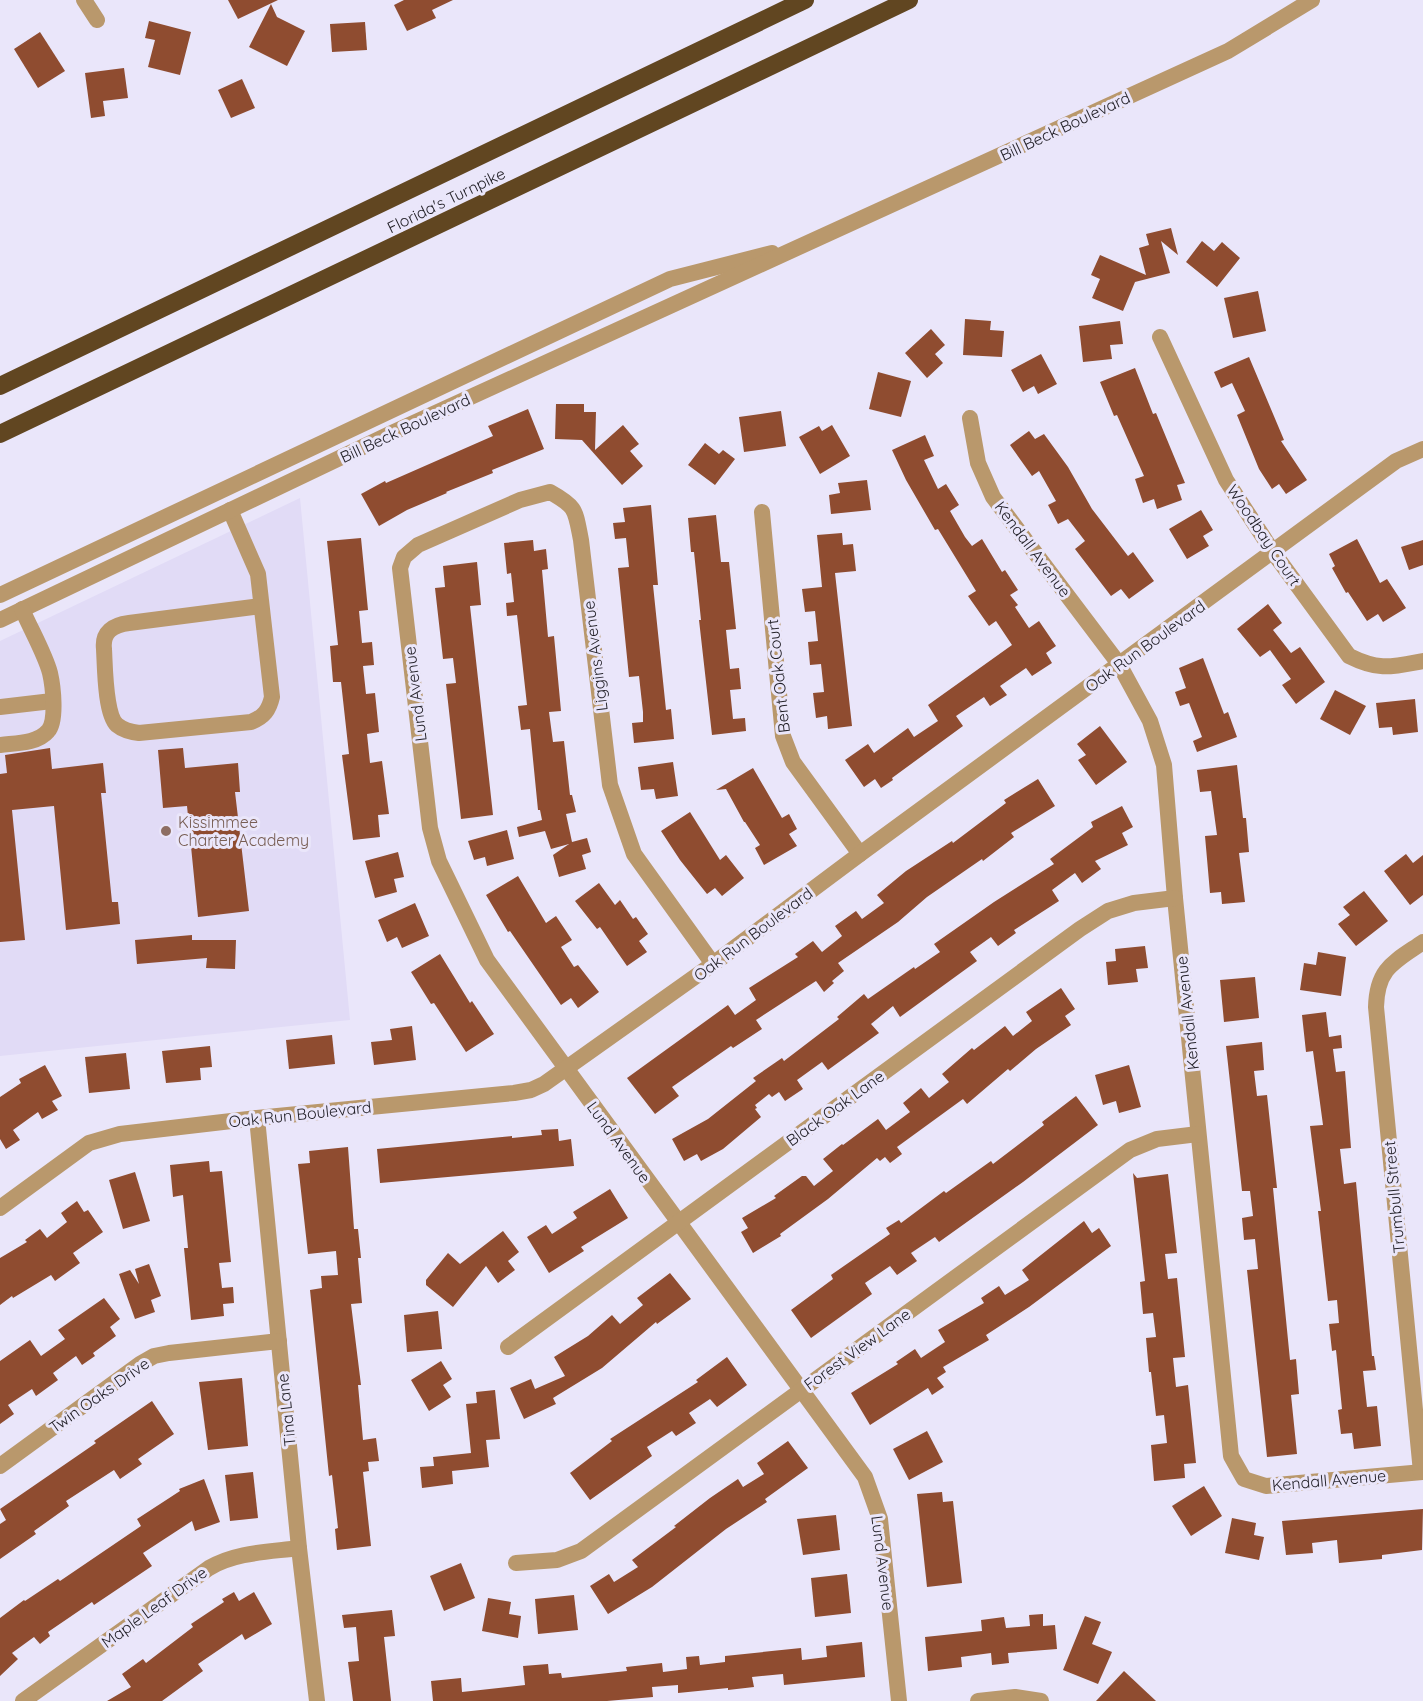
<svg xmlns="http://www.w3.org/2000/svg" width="1423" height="1701" viewBox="0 0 1423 1701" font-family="Quicksand,sans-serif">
<rect width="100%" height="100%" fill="#eae6fa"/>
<polygon fill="#e1dbf6" points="300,498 350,1020 0,1056 0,641"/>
<g fill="#8f4c30">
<polygon points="228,0 278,0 238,19"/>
<polygon points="404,0 453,0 432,10 436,18 407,31 394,5"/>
<polygon points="271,4 277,17 305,31 287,66 249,47"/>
<polygon points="149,21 191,32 180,75 148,67 155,40 145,38"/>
<polygon points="365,22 367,50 332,52 330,24"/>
<polygon points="40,32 65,71 38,88 14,49"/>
<polygon points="124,68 128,98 103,101 105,116 91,118 85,73"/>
<polygon points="242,79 255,108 231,118 218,90"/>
<polygon points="1171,228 1178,255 1161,241 1170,273 1135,282 1123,311 1092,298 1100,279 1091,275 1100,255 1146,275 1139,248 1149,245 1146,234"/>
<polygon points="1202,241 1214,251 1222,242 1240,258 1217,287 1186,262"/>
<polygon points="1258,291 1266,331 1233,338 1224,298"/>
<polygon points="965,319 991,321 990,330 1004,331 1002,357 963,355"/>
<polygon points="1120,321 1123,344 1110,345 1112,359 1083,362 1079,326"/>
<polygon points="931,329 945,345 935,354 943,363 927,378 905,353"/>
<polygon points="1041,354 1057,384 1038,394 1034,386 1023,392 1011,370"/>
<polygon points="1249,357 1284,440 1281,441 1307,480 1286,494 1279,484 1272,489 1259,469 1237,415 1245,411 1232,383 1221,388 1214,372"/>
<polygon points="1135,368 1153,414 1156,413 1185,483 1177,485 1182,500 1157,509 1154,499 1143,503 1135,479 1144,476 1117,415 1114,416 1100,382"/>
<polygon points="878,372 911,381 901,417 869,409"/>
<polygon points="556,404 584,404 584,412 596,412 595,450 623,425 639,444 630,451 643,466 622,485 582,440 555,439"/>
<polygon points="528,409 544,449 492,470 493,473 446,492 447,493 407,510 379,526 361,494 385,481 386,483 493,436 488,426"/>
<polygon points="781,411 786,446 744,452 739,417"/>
<polygon points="832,425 850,456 820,474 799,437 819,426 822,431"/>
<polygon points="1029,431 1035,439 1044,434 1068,467 1092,509 1128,556 1133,552 1154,581 1129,599 1121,589 1111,596 1075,549 1085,541 1068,519 1058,524 1048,505 1056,501 1039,471 1032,476 1010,445"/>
<polygon points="925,435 934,456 924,460 938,489 946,484 959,505 950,511 965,537 972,546 982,539 1002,572 1005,570 1018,590 1010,595 1018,605 1015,607 1029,628 1039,621 1056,646 1046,653 1052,663 1032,676 1026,668 1000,686 1007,695 990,706 984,697 956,716 963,726 892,778 893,780 881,788 875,779 864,787 845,760 868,744 874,753 908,728 914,737 938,721 928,705 1012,645 996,621 989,626 968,596 976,591 938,529 935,530 906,480 892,450"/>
<polygon points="705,443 719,454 723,450 735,459 715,485 688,465"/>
<polygon points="867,480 871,510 831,514 829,495 840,493 838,483"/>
<polygon points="651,505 658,585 653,585 666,710 671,709 674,739 634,743 632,723 643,722 643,712 639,676 629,677 618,568 629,567 626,538 615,539 613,523 625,522 623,508"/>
<polygon points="1201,510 1213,530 1203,536 1209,546 1187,559 1169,529"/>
<polygon points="716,515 721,562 729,562 736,629 726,630 730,669 739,668 741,689 730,690 733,719 745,718 746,731 712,735 699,620 701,620 694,552 691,552 688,518"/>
<polygon points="842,533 843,545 853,544 856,571 835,573 852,726 828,729 827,716 816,718 813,693 824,692 821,664 810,665 808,642 818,641 815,611 805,612 802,589 822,587 817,535"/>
<polygon points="361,538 368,610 359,611 362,643 372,642 374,665 363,666 366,694 375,693 379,732 367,734 370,763 382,761 389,814 378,815 380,837 353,840 342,755 349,754 341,682 333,682 330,646 338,645 327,541"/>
<polygon points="1357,539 1380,583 1387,579 1406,608 1383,622 1378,614 1367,621 1348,592 1346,593 1332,568 1335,566 1329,554"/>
<polygon points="533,540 534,551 546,549 548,569 542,570 548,637 554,636 561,711 549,712 553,742 564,741 570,795 572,795 576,812 566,814 572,842 587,838 591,852 582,855 586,869 559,877 553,855 569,844 551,849 545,831 519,837 517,827 542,820 540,810 538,810 530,729 521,730 518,706 527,705 517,615 507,616 506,603 514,602 511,573 507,574 504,543"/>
<polygon points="1423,540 1423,565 1409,570 1401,547"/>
<polygon points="477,562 481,605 470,606 493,815 461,819 446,684 456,683 453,658 443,659 435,588 445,587 443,566"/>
<polygon points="1268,604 1282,623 1273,630 1291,653 1300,647 1325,682 1296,704 1282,685 1291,679 1270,650 1260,657 1237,629"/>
<polygon points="1203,658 1224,714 1228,712 1237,737 1197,752 1193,741 1202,737 1189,703 1180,706 1175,692 1186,688 1179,668"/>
<polygon points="1335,690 1366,706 1350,735 1320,719"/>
<polygon points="1415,699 1418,732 1393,735 1392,727 1379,728 1376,703"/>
<polygon points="1100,726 1127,762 1096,785 1078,760 1086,755 1077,744"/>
<polygon points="50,748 52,769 103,763 106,793 101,793 112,902 118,902 120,924 66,930 54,806 12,810 25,940 0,942 0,774 7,773 5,755"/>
<polygon points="183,748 185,768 238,763 240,792 235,792 249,911 198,917 187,806 163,808 158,750"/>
<polygon points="673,762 678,796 656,799 654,789 641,790 638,767"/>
<polygon points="1237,765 1243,818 1246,818 1249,852 1239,853 1245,902 1222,904 1221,892 1210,893 1205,836 1217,835 1211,791 1200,792 1197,770"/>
<polygon points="753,768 782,818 789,814 797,829 789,834 797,846 764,865 755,848 760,845 745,822 744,822 726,789 716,790"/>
<polygon points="1038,779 1055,806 1011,833 1014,837 983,861 982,859 927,897 898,922 838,963 844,971 832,981 834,983 824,992 816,981 756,1020 762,1029 733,1048 731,1046 672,1087 679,1096 655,1114 627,1078 728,1005 735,1015 756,1000 749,988 798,957 795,954 813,941 822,952 842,936 835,926 856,911 862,919 884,903 877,895 906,871 952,841 953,843 1006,803 1004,800"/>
<polygon points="1122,806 1133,827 1122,833 1128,845 1095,861 1101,869 1082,883 1075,873 1052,890 1059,901 1014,930 1016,933 998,946 991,937 970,952 977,961 900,1017 893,1006 871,1024 879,1033 828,1070 822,1062 797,1080 803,1089 785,1101 779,1092 772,1097 769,1094 755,1105 757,1108 755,1109 761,1117 723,1149 701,1161 697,1154 684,1161 672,1139 708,1119 756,1081 753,1078 782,1058 784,1061 839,1019 837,1017 864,994 868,999 914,967 915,969 940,952 934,944 994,902 1054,864 1050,859 1093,827 1091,822"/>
<polygon points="690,812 720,860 726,855 744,878 722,896 715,888 707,894 680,860 661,831"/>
<polygon points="507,830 514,859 487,866 485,857 474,860 468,841"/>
<polygon points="398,852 404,877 394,879 397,892 375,898 365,861"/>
<polygon points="1406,854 1413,863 1423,855 1423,895 1410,905 1384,871"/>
<polygon points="518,876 546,923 556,916 572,940 561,947 574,967 578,965 599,992 578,1008 571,998 561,1005 510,931 508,932 486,895"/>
<polygon points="599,883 615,905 620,900 633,919 636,917 648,934 639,941 647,952 627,966 600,927 597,929 575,901"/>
<polygon points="1364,891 1388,921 1356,946 1338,924 1350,915 1343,907"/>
<polygon points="415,903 429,936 402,948 397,937 387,942 378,920"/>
<polygon points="192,935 192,940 236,940 235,969 206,968 207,958 137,964 135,940"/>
<polygon points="1145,946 1148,968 1136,969 1138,982 1108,985 1106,962 1116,961 1115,949"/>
<polygon points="1318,952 1346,957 1341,996 1300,990 1304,963 1316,965"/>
<polygon points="440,954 470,1003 472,1001 494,1034 466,1052 434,1003 431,1004 411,972"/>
<polygon points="1255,977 1259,1018 1224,1022 1220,980"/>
<polygon points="1061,988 1075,1009 1065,1016 1071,1025 1036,1049 1010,1071 1008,1069 967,1104 963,1099 897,1147 902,1154 890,1163 885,1157 880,1161 877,1158 828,1199 780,1234 781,1236 753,1253 741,1232 748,1228 742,1218 776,1198 774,1196 802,1176 806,1176 814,1186 833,1171 823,1159 842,1144 843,1145 878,1119 886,1130 910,1112 903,1103 921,1088 929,1098 949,1082 942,1074 972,1048 974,1050 1005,1026 1013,1036 1032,1021 1026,1012"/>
<polygon points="1326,1012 1329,1037 1341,1035 1342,1048 1333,1049 1336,1072 1345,1071 1351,1148 1340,1149 1344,1184 1356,1182 1372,1356 1374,1356 1376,1370 1363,1371 1367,1407 1377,1406 1381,1446 1354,1449 1352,1433 1341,1434 1338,1410 1342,1409 1336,1350 1332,1351 1329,1324 1339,1323 1337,1300 1328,1301 1318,1211 1321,1211 1310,1126 1323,1125 1313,1051 1306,1052 1302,1015"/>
<polygon points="412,1026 416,1060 374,1065 371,1042 392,1040 390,1029"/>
<polygon points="332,1035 335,1064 289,1069 286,1040"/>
<polygon points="1262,1042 1264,1070 1254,1071 1257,1096 1267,1095 1277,1188 1273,1188 1290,1360 1296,1359 1299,1394 1291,1395 1297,1454 1267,1457 1247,1270 1258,1269 1255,1239 1244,1240 1242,1218 1253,1216 1250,1191 1242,1191 1226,1046"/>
<polygon points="210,1046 212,1067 200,1068 201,1080 166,1083 162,1051"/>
<polygon points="126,1053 130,1089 89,1093 85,1057"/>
<polygon points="45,1065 62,1096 52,1101 58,1110 42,1119 38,1112 13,1130 20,1140 6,1149 0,1139 0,1097 21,1083 19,1079"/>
<polygon points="1129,1065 1141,1107 1119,1113 1116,1101 1103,1105 1095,1075"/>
<polygon points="1076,1096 1098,1125 1023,1182 939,1242 935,1237 911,1253 917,1261 897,1275 890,1266 865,1283 872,1294 811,1338 791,1310 833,1279 831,1275 890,1234 886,1228 899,1220 901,1223 944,1191 946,1193 991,1161 993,1164 1044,1125 1042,1122"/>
<polygon points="558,1129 559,1141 571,1139 574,1166 380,1183 377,1149 512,1136 512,1138 542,1135 541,1130"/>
<polygon points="348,1147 354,1229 358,1229 361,1258 358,1258 362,1303 351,1304 361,1385 358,1385 363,1440 376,1438 379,1461 368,1462 369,1471 363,1472 371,1546 337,1550 335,1529 338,1528 332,1475 329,1476 310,1290 322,1288 321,1276 338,1275 336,1251 308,1254 298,1164 310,1163 309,1151"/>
<polygon points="209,1161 210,1172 222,1171 231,1262 219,1263 222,1288 233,1287 234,1303 223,1304 224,1316 191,1320 184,1248 188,1248 183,1195 173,1197 170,1165"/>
<polygon points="135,1172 150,1221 123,1229 109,1180"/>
<polygon points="1133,1173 1137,1178 1168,1174 1177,1253 1165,1254 1168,1279 1177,1278 1185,1357 1173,1358 1176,1387 1188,1385 1196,1463 1184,1464 1185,1478 1154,1481 1151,1445 1167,1443 1164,1415 1156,1416 1151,1372 1149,1372 1146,1338 1156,1337 1153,1313 1143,1314 1140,1282 1145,1281"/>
<polygon points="610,1189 628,1218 581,1247 584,1251 549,1273 527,1237 546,1225 552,1234 577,1218 573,1212"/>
<polygon points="77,1201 84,1212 88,1210 103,1232 73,1253 80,1263 55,1281 51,1275 13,1298 12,1296 0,1305 0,1258 27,1242 25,1240 40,1229 47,1238 67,1222 61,1213"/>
<polygon points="1084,1221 1092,1233 1099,1228 1111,1246 1029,1307 986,1335 989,1340 943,1367 946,1372 937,1378 944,1387 932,1395 928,1388 870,1425 851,1393 898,1364 896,1362 915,1349 921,1358 945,1342 938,1330 984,1303 981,1298 999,1286 1005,1295 1029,1280 1022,1270"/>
<polygon points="503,1231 519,1252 508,1261 515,1270 498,1283 486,1266 453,1307 426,1285 426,1280 448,1253 460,1264"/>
<polygon points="149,1264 161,1296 151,1300 155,1312 135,1319 119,1274 130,1270 139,1284 135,1269"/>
<polygon points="670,1273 691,1299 657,1324 656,1322 602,1368 553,1398 556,1404 524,1419 510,1388 531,1379 535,1389 565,1376 554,1357 588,1336 612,1315 620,1324 643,1305 637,1298"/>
<polygon points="104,1298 120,1319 110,1327 116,1336 93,1353 95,1356 82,1365 76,1356 53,1373 58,1380 36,1396 32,1389 8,1405 14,1414 0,1424 0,1361 30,1340 41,1356 65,1339 58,1330"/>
<polygon points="438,1311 442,1349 407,1352 404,1315"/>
<polygon points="727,1357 747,1385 717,1407 710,1399 689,1413 696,1423 676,1436 672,1431 647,1447 652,1456 590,1500 570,1473 612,1441 610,1439 698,1382 696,1380"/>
<polygon points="441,1361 452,1379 443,1385 451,1397 429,1411 411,1380"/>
<polygon points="242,1378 248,1446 208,1450 199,1382"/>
<polygon points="495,1390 500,1439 486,1440 489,1467 452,1471 453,1484 422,1488 420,1467 434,1466 433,1457 471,1453 466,1404 477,1403 476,1392"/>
<polygon points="152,1401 174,1434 138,1459 142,1464 120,1479 114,1470 66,1501 69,1506 34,1531 36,1534 0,1559 0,1524 6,1520 0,1509 96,1443 94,1441"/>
<polygon points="927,1431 943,1462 909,1480 893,1449"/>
<polygon points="788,1441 808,1468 765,1499 767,1502 726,1529 652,1587 608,1614 590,1586 609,1574 614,1582 638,1567 632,1560 676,1527 674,1526 710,1498 738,1479 743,1487 764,1474 757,1463"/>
<polygon points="253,1472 258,1518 230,1521 225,1475"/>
<polygon points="204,1479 220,1522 195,1531 192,1521 143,1553 152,1566 94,1605 92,1602 48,1632 50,1636 40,1644 34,1637 12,1653 18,1659 0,1676 0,1618 24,1600 25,1601 58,1579 60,1581 141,1526 137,1519 180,1491 179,1489"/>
<polygon points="1204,1486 1222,1516 1191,1536 1172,1506"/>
<polygon points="942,1492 943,1502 953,1501 962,1583 927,1587 917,1494"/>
<polygon points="1423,1509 1422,1550 1382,1555 1382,1559 1339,1563 1337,1540 1312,1543 1313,1553 1286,1555 1282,1521"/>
<polygon points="836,1515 840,1550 803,1555 797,1519"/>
<polygon points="1232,1518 1256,1523 1254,1535 1264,1537 1259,1560 1225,1553"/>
<polygon points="461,1563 475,1598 444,1611 430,1576"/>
<polygon points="847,1574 851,1613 815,1617 811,1578"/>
<polygon points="234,1592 239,1601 254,1592 272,1624 245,1640 242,1634 198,1664 203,1671 162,1701 107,1701 131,1687 122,1674 143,1659 146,1663 193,1627 191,1624 224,1602 222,1599"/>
<polygon points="574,1595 578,1630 538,1634 535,1599"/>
<polygon points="488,1598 511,1602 509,1614 521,1616 518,1638 482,1631"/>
<polygon points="392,1610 395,1636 384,1637 391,1701 353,1701 348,1662 359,1661 356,1627 344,1628 342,1615"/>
<polygon points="1043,1614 1043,1626 1055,1625 1057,1649 1008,1653 1009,1663 992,1665 991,1653 961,1657 962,1667 928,1671 925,1637 982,1631 981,1620 1004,1617 1006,1628 1030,1626 1029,1615"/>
<polygon points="1085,1616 1101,1622 1092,1644 1112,1652 1098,1684 1063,1670"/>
<polygon points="862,1642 865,1677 784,1685 783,1674 752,1677 754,1687 728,1690 728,1688 678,1693 678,1685 652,1687 653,1697 607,1701 433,1701 431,1681 461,1678 462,1692 525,1685 523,1666 548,1664 549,1674 561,1673 562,1678 627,1671 626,1667 662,1663 663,1672 687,1669 686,1657 699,1656 700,1665 725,1662 725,1656 801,1648 802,1660 827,1657 826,1646"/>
<polygon points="1124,1671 1156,1701 1096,1701"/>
</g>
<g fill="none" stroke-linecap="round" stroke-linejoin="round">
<g stroke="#b9986c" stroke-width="16">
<polyline points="84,0 97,20"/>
<path d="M 1160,337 L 1226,480 L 1273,552 L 1349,656 C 1379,671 1391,667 1423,661"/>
<polyline points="970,418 978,463 993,497 1119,664 1150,721 1164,765 1175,898 1231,1456 1244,1479 1266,1486 1423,1472"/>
<path d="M 230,510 L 258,574 L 272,697 C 269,710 264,717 251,722 L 139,733 C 131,732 123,730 117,725 C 105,714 105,666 104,649 C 102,632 113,625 129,623 L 261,606"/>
<polyline points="762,512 783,736 793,762 860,854"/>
<polyline points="0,595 670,279 772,253"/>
<polyline points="0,620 394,432 1228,51 1312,0"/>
<polyline points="0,707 52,701"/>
<path d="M 0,745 C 15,743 37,744 48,731 C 57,721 53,686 50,673 C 45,654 30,628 22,609"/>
<path d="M 713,964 L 634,854 L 610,785 L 581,540 C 575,510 577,507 550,492 L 520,500 L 418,545 L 404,557 L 400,568 L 430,828 L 439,861 L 487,960 L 865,1477 L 880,1519 L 899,1701"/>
<polyline points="257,1118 299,1548 317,1701"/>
<polyline points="0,1208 89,1143 120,1134 257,1118 514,1093 531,1090 544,1084 713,964 860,854 1396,461 1423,449"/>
<polyline points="508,1347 1080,929 1108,911 1134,903 1175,898"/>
<polyline points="0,1466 140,1364 154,1356 169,1353 279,1341"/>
<path d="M 1421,1472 L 1376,1007 C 1377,968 1394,962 1423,942"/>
<polyline points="516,1563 557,1560 581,1551 1130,1150 1157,1139 1198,1134"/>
<path d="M 23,1701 L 209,1568 C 236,1552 269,1552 299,1548"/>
<polyline points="978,1701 1015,1697 1041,1701"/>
</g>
<g stroke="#614621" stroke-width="18">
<polyline points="0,386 805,0"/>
<polyline points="0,434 909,0"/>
</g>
</g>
<circle fill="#8d6e63" stroke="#eae6fa" stroke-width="2" cx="166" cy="831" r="6"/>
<g text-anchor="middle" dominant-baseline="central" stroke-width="6" stroke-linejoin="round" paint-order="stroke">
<g font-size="16" fill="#201e25" stroke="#eae6fa">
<text transform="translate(1065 126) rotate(-25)">Bill Beck Boulevard</text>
<text transform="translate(446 200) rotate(-26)">Florida's Turnpike</text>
<text transform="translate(405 428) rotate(-25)">Bill Beck Boulevard</text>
<text transform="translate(1264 535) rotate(56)">Woodbay Court</text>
<text transform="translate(1033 549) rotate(53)">Kendall Avenue</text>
<text transform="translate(1145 646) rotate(-36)">Oak Run Boulevard</text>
<text transform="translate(595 656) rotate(-97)">Liggins Avenue</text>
<text transform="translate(778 676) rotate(-96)">Bent Oak Court</text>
<text transform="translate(415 694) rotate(-97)">Lund Avenue</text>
<text transform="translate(753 934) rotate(-37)">Oak Run Boulevard</text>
<text transform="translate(1187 1013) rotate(-96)">Kendall Avenue</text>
<text transform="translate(835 1108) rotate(-36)">Black Oak Lane</text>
<text transform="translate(300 1114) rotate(-6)">Oak Run Boulevard</text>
<text transform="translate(619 1142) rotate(54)">Lund Avenue</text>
<text transform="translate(1394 1197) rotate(-95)">Trumbull Street</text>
<text transform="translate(857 1349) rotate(-36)">Forest View Lane</text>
<text transform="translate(99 1395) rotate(-35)">Twin Oaks Drive</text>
<text transform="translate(286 1410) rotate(-96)">Tina Lane</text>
<text transform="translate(1329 1480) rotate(-5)">Kendall Avenue</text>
<text transform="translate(883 1563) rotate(83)">Lund Avenue</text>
<text transform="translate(154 1607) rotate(-36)">Maple Leaf Drive</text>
</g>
<g font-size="16" fill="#785e54" stroke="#eae6fa" text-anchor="start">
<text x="178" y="822">Kissimmee<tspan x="178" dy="18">Charter Academy</tspan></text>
</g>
</g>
</svg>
